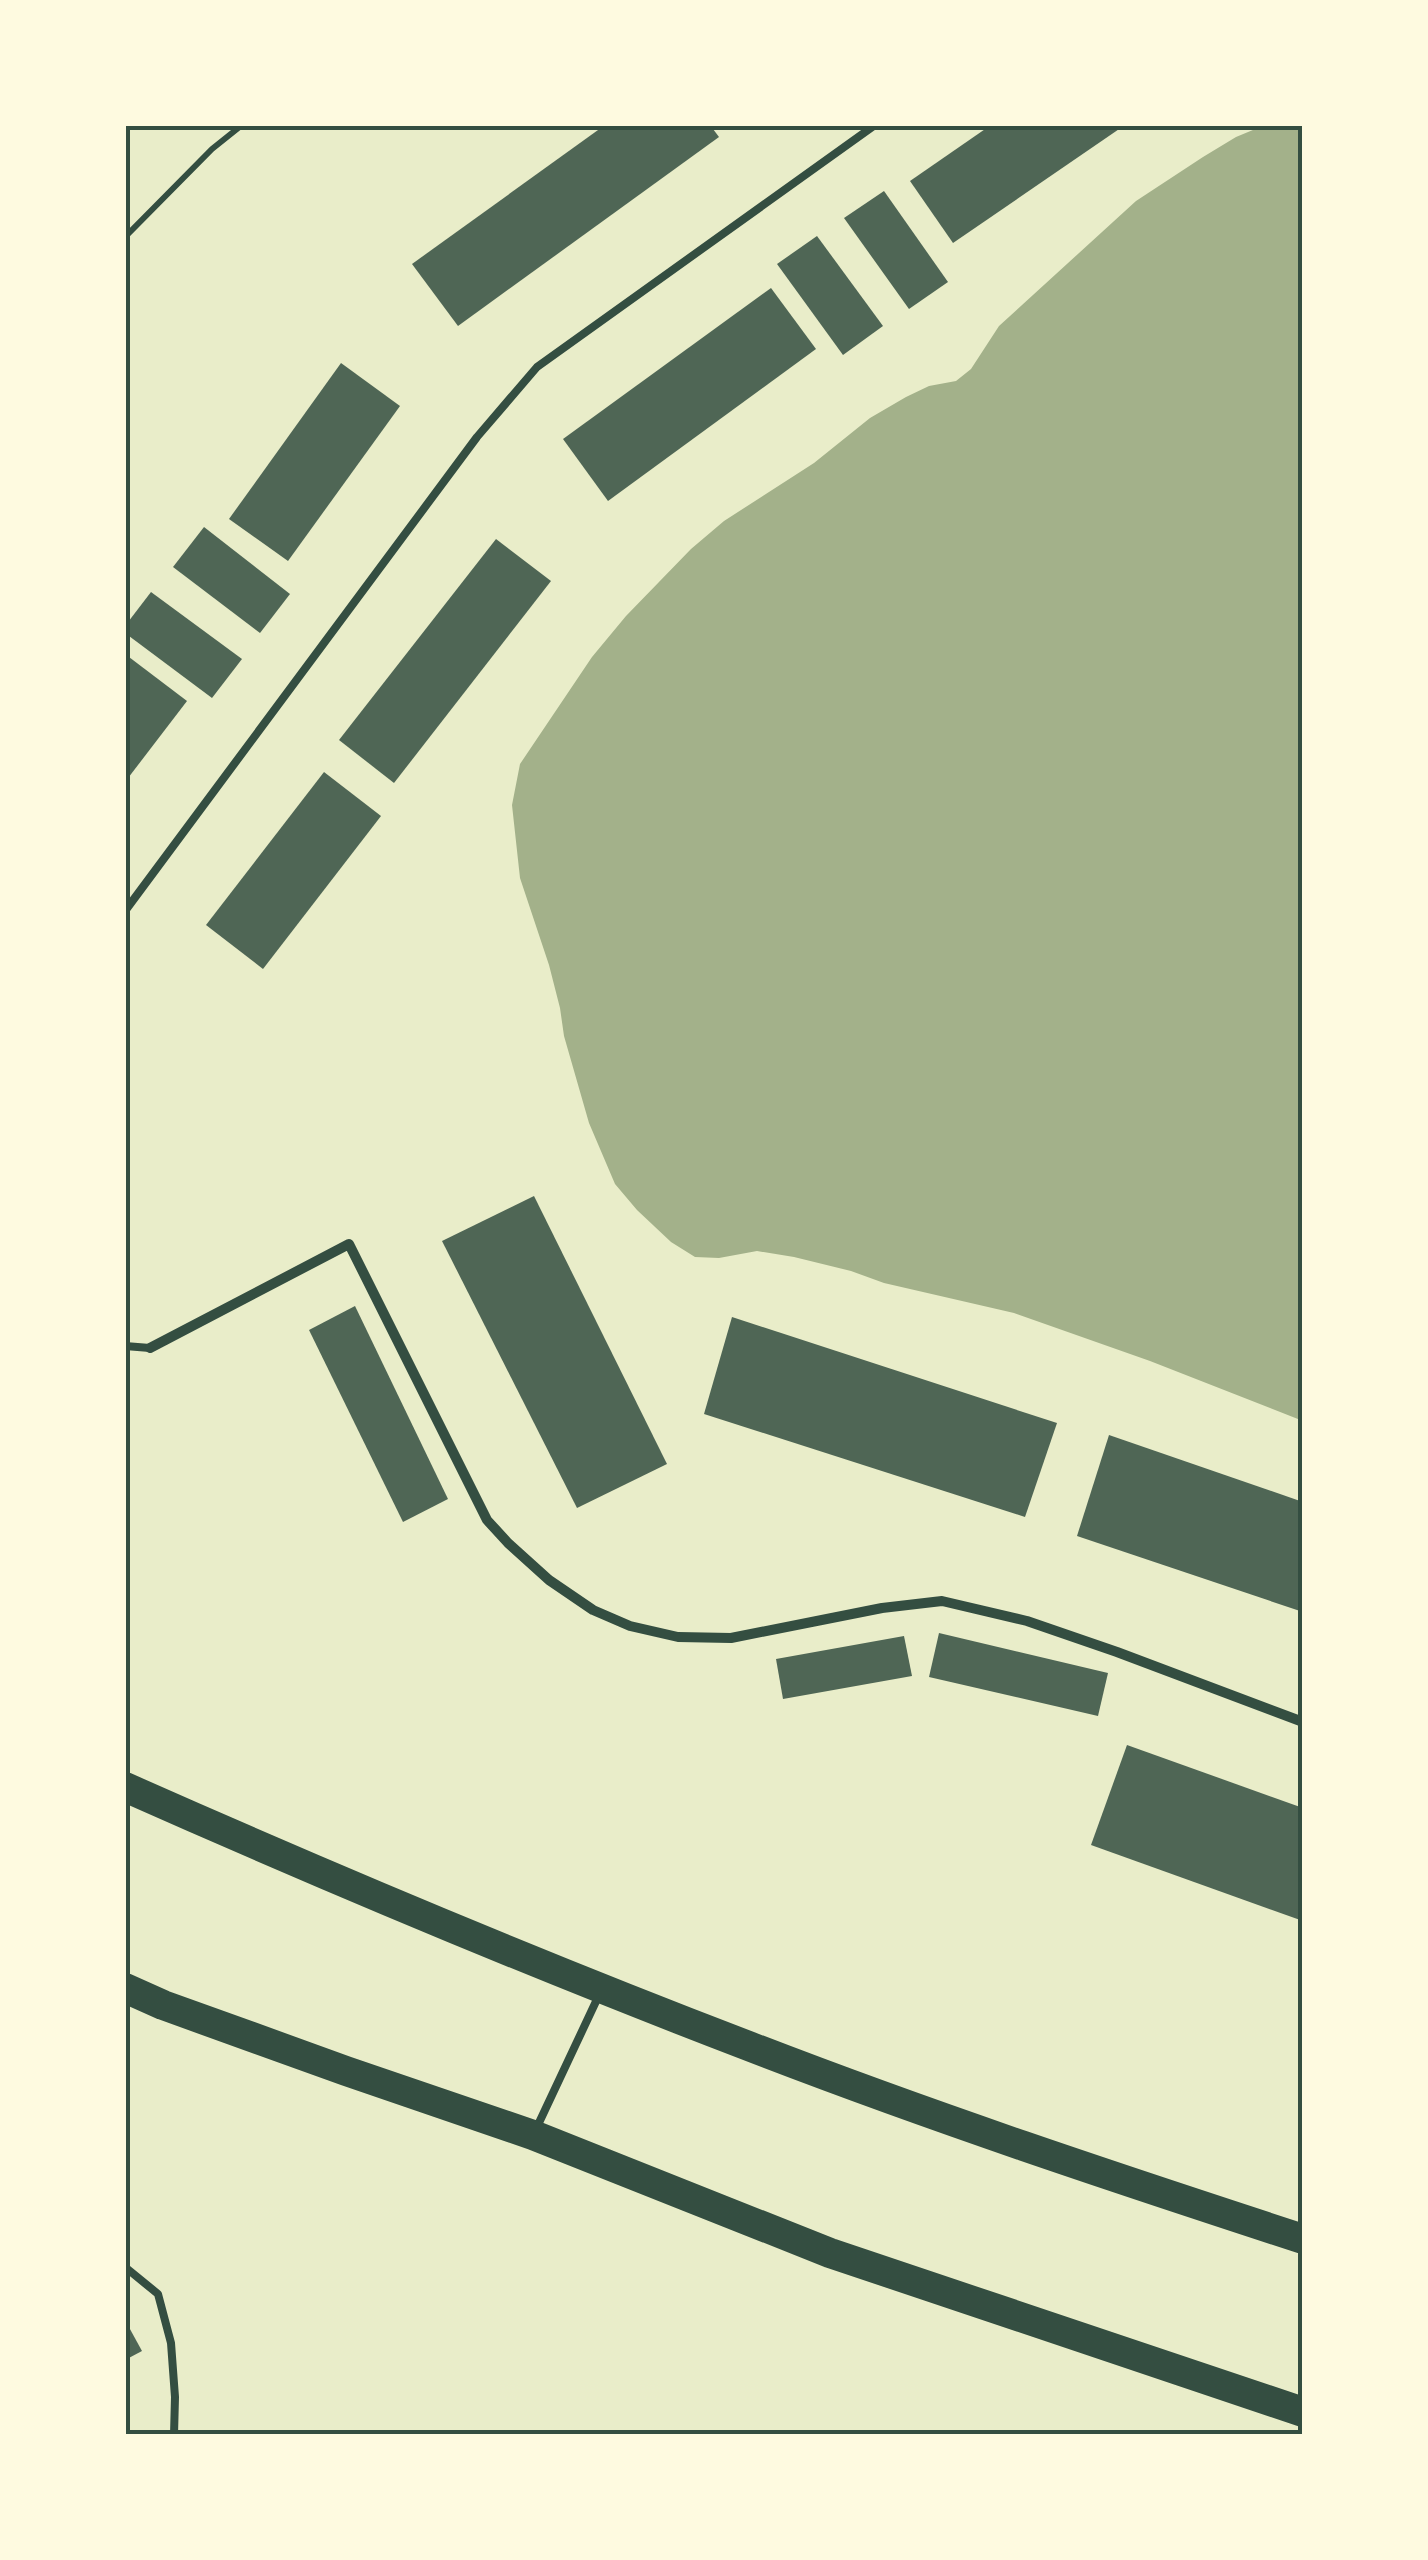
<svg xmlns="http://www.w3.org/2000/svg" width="1428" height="2560" viewBox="0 0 1428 2560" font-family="Karla,sans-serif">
<rect width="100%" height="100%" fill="#e9edc9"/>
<polygon fill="#a3b18a" points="1265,125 1303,125 1303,1421 1150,1361 1014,1313 884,1283 851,1271 794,1257 757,1251 719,1258 695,1257 671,1242 637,1210 615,1184 589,1123 564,1036 560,1008 549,965 520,878 512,805 520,764 592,657 626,616 691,549 724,521 814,463 870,418 906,397 929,386 956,381 971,369 999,326 1136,201 1203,157 1236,137"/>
<g fill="#4f6655">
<polygon points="605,125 710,125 719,137 458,326 412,264"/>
<polygon points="991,125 1125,125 953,243 910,181"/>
<polygon points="884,191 948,282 909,309 844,218"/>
<polygon points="817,236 883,326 843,355 777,264"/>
<polygon points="771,288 816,349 608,501 563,439"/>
<polygon points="341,363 400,406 288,561 229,519"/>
<polygon points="204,527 290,594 260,633 173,567"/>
<polygon points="496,539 551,581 394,783 339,740"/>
<polygon points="151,592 242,659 212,698 125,633 125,626"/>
<polygon points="125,654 187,701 125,782"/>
<polygon points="324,772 381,816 263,969 206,925"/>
<polygon points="534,1196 667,1464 577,1508 442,1241"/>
<polygon points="355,1306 448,1499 403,1522 309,1330"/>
<polygon points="732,1317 1057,1423 1025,1517 704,1414"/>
<polygon points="1109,1435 1303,1502 1303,1612 1077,1536"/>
<polygon points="939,1633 1108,1673 1098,1716 929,1677"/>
<polygon points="904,1636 912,1676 783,1699 776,1659"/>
<polygon points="1127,1745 1303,1808 1303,1921 1091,1845"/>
<polygon points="125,2320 142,2351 125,2360"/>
</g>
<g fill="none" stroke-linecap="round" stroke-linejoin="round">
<polyline stroke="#344e41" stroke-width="6" points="125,237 212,149 242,125"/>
<g stroke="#344e41" stroke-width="8">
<polyline points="125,911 477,437 537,367 875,125"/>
<polyline points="125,1346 150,1348"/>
<polyline points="537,2127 599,1995"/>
<polyline points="125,2267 158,2294 171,2343 175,2397 174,2435"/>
</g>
<polyline stroke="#344e41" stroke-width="10" points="150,1348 349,1244 487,1520 508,1543 549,1580 593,1610 630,1626 678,1637 731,1638 882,1608 942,1601 1027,1621 1117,1652 1303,1722"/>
<g stroke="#344e41" stroke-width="30">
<path d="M 125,1787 C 330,1878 537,1965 746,2045 C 929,2116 1116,2178 1303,2239"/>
<polyline points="125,1988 163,2005 346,2071 533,2135 830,2253 1303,2412"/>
</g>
</g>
<rect width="1428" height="2560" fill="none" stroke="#fefae0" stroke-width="255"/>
<rect x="128" y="128" width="1172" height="2304" fill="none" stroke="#344e41" stroke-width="4"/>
</svg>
